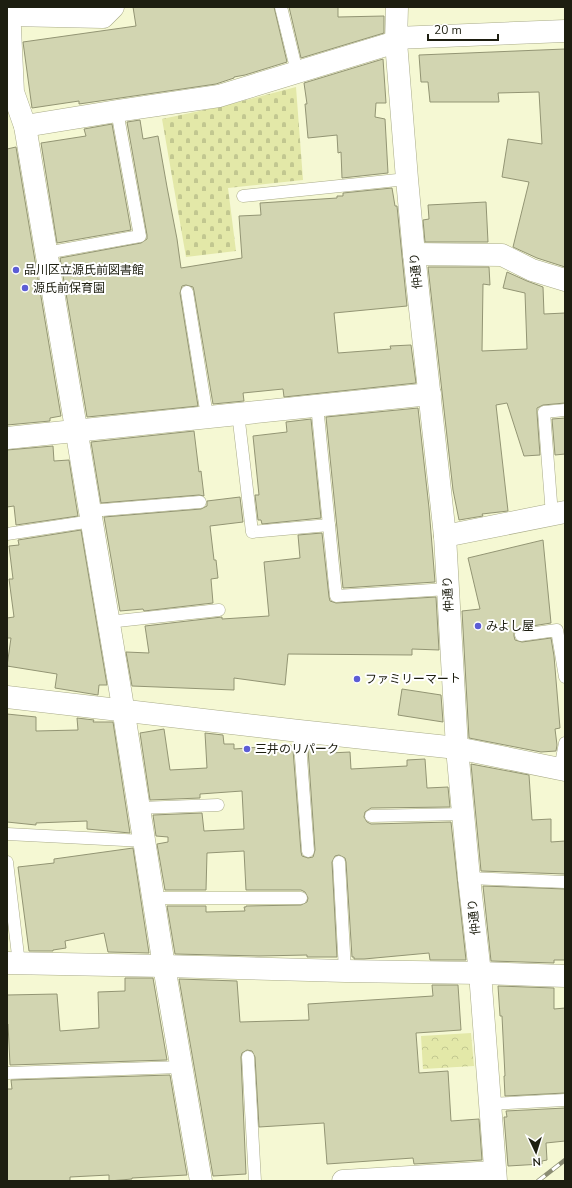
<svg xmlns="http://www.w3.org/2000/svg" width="572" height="1188" viewBox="0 0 572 1188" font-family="'Nunito Sans','Noto Sans JP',sans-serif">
<defs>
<pattern id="cemetery-stones" width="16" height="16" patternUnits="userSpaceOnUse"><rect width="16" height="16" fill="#e3e8a8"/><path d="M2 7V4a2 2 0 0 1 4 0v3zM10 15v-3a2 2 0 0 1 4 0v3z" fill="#c2c790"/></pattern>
<pattern id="park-crowns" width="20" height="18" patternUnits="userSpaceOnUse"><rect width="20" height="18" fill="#e3e8a8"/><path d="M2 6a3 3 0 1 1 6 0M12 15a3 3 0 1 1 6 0" fill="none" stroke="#c2c790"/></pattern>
</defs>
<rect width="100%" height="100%" fill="#f5f8d3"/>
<polygon fill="url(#cemetery-stones)" points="296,87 303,180 228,188 236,251 186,257 162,119 223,106"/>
<polygon fill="url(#park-crowns)" points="471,1033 474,1066 423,1069 421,1036"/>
<g fill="#d2d5b1" stroke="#939574">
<polygon points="133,7 274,7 287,62 245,75 234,77 234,78 216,84 79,104 79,101 32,108 23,42 136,26"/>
<polygon points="289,7 338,7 338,17 384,16 384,33 301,58"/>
<polygon points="565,49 565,267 537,258 513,247 529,182 502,177 508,139 542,144 539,92 498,93 499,102 430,102 428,82 421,82 419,55"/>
<polygon points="383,59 386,103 376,103 375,117 385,119 388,173 342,178 341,152 338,153 337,135 308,138 305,104 307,104 304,83"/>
<polygon points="140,120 143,139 158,136 167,187 177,239 181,268 242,258 239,216 261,215 260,203 337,198 337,196 343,196 343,193 392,188 395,206 397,206 407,306 334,313 338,353 391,349 390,346 411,345 416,383 284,397 283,389 243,393 244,401 213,404 194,291 193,287 186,285 182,286 180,293 198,406 87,417 60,258 141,243 147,239 147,235 127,122"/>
<polygon points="112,124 131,230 57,243 41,143 86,136 84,129"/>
<polygon points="16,147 61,416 50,418 50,421 7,425 7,149"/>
<polygon points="486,202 488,242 425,242 423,220 429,219 428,205"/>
<polygon points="428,267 489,267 490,285 483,284 482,351 527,349 525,293 503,288 507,272 527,281 543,287 544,314 565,313 565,403 543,405 537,408 537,413 540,455 524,456 507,403 496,405 508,511 482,514 483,516 459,520 453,490"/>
<polygon points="418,408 429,508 435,582 343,588 326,417"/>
<polygon points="565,418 565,454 555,455 552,419"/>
<polygon points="311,419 321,518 262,524 261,520 258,520 255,495 259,495 253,436 287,432 286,422"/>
<polygon points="194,431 199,472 201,471 204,496 199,495 101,503 91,442"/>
<polygon points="53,446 54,461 69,460 78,516 16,525 14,506 7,507 7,450"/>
<polygon points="240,497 243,522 210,526 214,560 216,560 218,578 211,579 213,603 144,611 143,609 120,611 104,517 201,509 207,506 207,501"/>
<polygon points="81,530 107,685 99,685 98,695 55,688 57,674 7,666 11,638 7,638 7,618 14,617 9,579 13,579 9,546 19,545 18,540"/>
<polygon points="322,533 329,597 330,601 336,603 436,597 439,650 412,649 412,655 288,654 285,685 234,678 234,690 132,686 126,652 149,653 145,626 222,617 222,619 269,616 264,562 300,558 298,535"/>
<polygon points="543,540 551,623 520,628 514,632 514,636 515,640 522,642 551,638 554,656 560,728 555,729 557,745 556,751 541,752 469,738 462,611 480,609 468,558"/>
<polygon points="402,689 441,695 443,722 398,715"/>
<polygon points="7,714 36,717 36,731 78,730 77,718 94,720 93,722 113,722 130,833 87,829 87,821 36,823 36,825 7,822"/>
<polygon points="164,729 170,770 207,768 205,733 223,735 224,744 234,744 234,749 291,745 291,751 293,750 301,852 302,856 308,858 313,857 315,850 308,749 329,748 330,753 350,752 351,769 407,766 407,760 425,759 427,788 448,787 450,807 371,808 365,812 364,817 367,822 371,824 451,822 466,960 430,960 429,953 364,959 354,959 354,957 352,957 346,862 345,858 339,855 335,856 332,862 337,957 307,957 307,955 259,956 175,954 167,906 206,906 206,912 245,911 244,907 246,907 246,906 301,905 307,902 308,898 305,892 301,890 246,890 244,851 207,853 206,890 165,890 157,844 168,842 168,837 156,836 153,815 202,813 204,831 244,829 242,791 200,794 200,798 150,800 140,733"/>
<polygon points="471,764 529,775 532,820 551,819 551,842 565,841 565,874 481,871"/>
<polygon points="133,848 149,953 108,952 104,933 65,941 66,948 53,950 53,951 29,951 18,867 54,863 54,859"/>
<polygon points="483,886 565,889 565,960 554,960 554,963 491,961"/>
<polygon points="125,978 153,978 167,1060 10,1065 8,1024 7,1024 7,995 57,994 60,1031 99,1028 98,992 125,991"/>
<polygon points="179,979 237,981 240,1022 309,1020 308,1004 433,996 432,985 458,985 461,1030 416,1033 419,1073 448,1071 451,1121 479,1119 482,1160 414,1164 413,1158 327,1164 324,1123 259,1127 255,1057 252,1051 247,1050 242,1053 241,1057 246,1174 213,1176"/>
<polygon points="498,986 554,988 554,1009 565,1008 565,1093 505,1096 504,1076 505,1076 502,1016 500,1016"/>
<polygon points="170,1075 187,1175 132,1178 132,1179 109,1181 109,1175 70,1177 70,1181 7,1181 7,1089 12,1089 11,1080"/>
<polygon points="565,1108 565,1141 546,1143 547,1160 542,1161 542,1164 508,1166 504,1117 507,1117 506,1111"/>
</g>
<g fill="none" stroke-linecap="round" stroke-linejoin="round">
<g stroke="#a9ab89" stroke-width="13">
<g id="service">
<polyline points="281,7 297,72"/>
<polyline points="243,196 407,179"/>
<polyline points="46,253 140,236 117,111"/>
<polyline points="187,292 207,416"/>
<polyline points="317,405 336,596 448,589"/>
<polyline points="238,413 252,532 329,525"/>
<polyline points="90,511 200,502"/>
<polyline points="552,515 544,412 565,410"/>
<polyline points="7,534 92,521"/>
<polyline points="108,622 219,610"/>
<polyline points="521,635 557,630 565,677"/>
<polyline points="299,731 308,851"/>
<polyline points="560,769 565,743"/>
<polyline points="139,808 218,805"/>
<polyline points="371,816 463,814"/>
<polyline points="7,834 144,841"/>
<polyline points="7,862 19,964"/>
<polyline points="339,862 345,971"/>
<polyline points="469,878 565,882"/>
<polyline points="153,898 301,898"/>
<polyline points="248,1057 255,1181"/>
<polyline points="7,1073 181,1067"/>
<polyline points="489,1104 565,1100"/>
</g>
</g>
<g stroke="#a9ab89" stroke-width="23">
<g id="minor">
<polyline points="9,7 13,92 25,126 121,695 164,966 201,1181"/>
<polyline points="10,15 103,17 113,7"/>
<polyline points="396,38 565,31"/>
<polyline points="25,126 117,111 219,96 396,42"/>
<polyline points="414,254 502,255 532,270 565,280"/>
<polyline points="7,438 430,394"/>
<polyline points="445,536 565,512"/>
<polyline points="7,697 299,731 457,748 565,770"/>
<polyline points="469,878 480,973 496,1181"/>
<polyline points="7,963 164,966 345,971 480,973 565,976"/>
<polyline points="343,1181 495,1172"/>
</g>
</g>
<g stroke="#a9ab89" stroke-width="23">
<polyline id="tertiary" points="397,7 396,42 407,179 414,254 445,536 457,748 469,878"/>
</g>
<use href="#service" stroke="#fff" stroke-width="12"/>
<use href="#minor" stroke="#fff" stroke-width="22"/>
<use href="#tertiary" stroke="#fff" stroke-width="22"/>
<g stroke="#8a8c72" stroke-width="4.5">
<polyline id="rail" points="538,1181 565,1160"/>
</g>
<use href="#rail" stroke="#fff" stroke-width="3" stroke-dasharray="9" stroke-linecap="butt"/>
</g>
<g fill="#5c5dd5" stroke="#fff" stroke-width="1.5">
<circle cx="16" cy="270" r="4"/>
<circle cx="25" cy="288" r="4"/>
<circle cx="478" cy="626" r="4"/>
<circle cx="357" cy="679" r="4"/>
<circle cx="247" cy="749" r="4"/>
</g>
<g text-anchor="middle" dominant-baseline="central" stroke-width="4" stroke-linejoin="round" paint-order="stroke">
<g font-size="12" fill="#1d1e10" stroke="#fff" text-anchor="start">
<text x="24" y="270">品川区立源氏前図書館</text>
<text x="33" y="288">源氏前保育園</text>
<text x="486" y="626">みよし屋</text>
<text x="365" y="679">ファミリーマート</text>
<text x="255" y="749">三井のリパーク</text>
</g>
<g font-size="12" fill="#1d1e10" stroke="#fff">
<text transform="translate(416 271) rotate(-96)">仲通り</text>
<text transform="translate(448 594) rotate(-93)">仲通り</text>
<text transform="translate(474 917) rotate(-96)">仲通り</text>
</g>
</g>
<rect width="572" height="1188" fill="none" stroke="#1d1e10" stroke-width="16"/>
<g transform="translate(536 1152) rotate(176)" stroke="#ffffff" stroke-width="3" paint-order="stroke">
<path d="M0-3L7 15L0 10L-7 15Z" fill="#1d1e10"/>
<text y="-6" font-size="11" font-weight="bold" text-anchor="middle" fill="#1d1e10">N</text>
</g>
<path d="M428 34v6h70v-6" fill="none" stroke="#1d1e10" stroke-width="2"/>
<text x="434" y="34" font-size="12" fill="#1d1e10" stroke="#ffffff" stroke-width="3" paint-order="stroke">20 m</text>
</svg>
